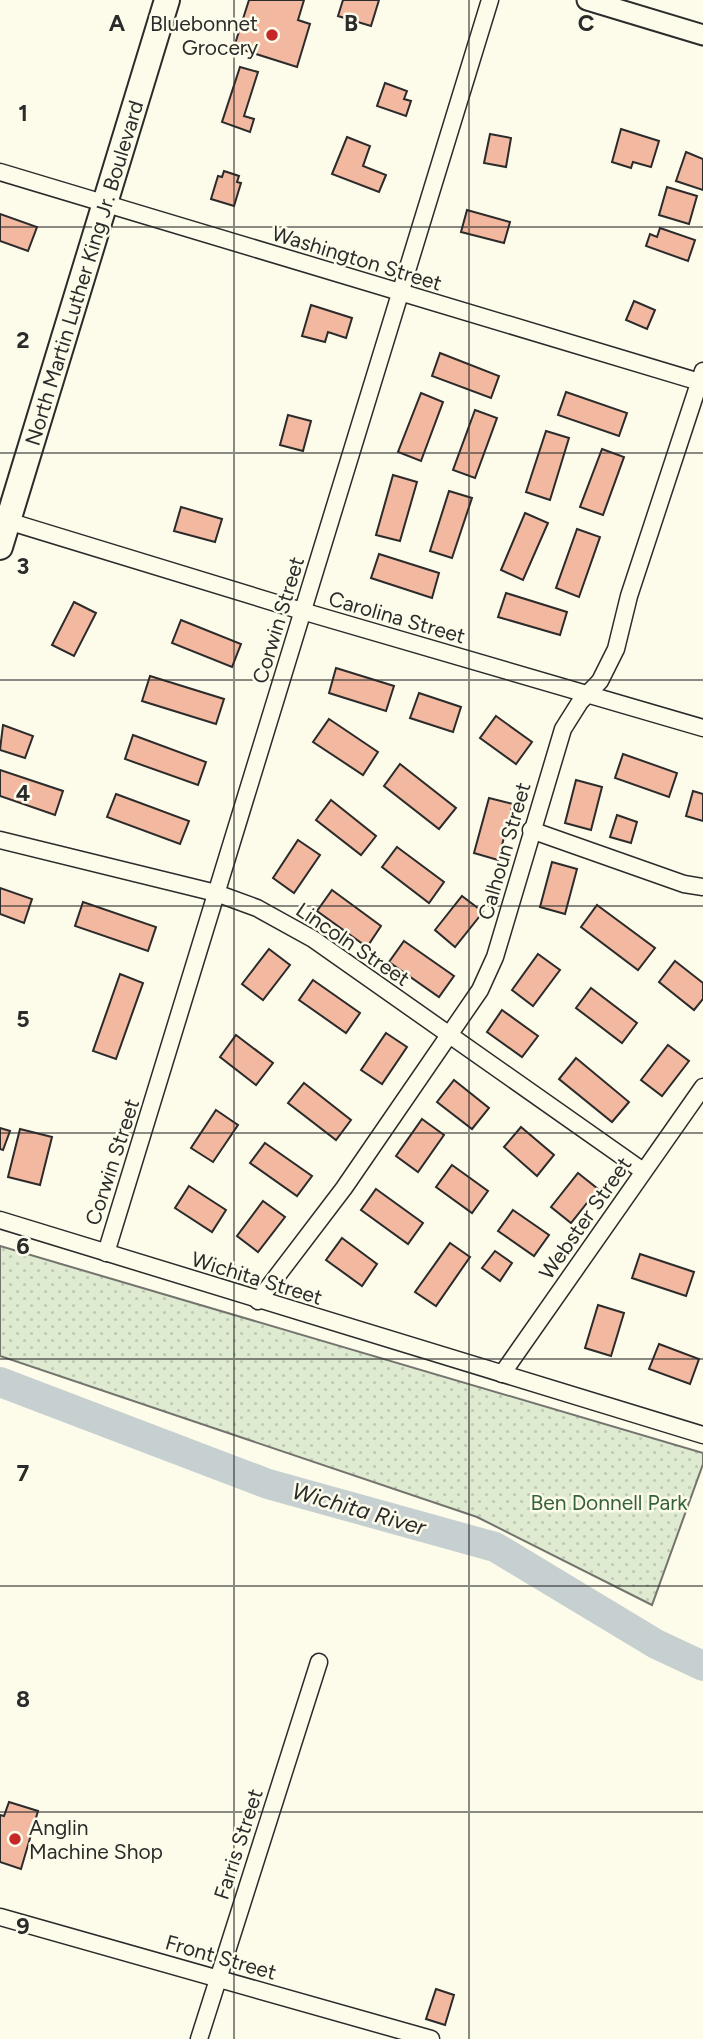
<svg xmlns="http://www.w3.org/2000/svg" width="703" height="2039" viewBox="0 0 703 2039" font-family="Figtree,sans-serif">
<defs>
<pattern id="grass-dots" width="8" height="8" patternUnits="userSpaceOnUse" patternTransform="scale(1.75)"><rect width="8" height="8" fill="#deebd1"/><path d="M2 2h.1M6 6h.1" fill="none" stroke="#bfcab4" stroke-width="1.8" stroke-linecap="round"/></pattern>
</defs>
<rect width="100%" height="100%" fill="#fdfbea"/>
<polygon fill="url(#grass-dots)" stroke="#74746e" stroke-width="2" points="0,1246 703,1453 703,1464 652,1605 477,1517 0,1356"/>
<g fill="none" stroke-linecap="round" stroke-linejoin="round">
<polyline stroke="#c7d0d0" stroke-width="30" points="0,1382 268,1484 495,1547 656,1644 703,1666"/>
</g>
<g fill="#f2b8a0" stroke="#2b2b2b" stroke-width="2">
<polygon points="249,0 304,0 298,20 310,24 297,67 234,47"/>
<polygon points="343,0 379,0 371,26 338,16"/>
<polygon points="240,67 258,72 244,116 254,119 250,132 222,122"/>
<polygon points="385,83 407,91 404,99 411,101 406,116 377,106"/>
<polygon points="621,129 659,141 651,167 633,162 631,168 612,162"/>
<polygon points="490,134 511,138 506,167 484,163"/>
<polygon points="347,137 370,146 363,166 386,175 379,192 332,174"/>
<polygon points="686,152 703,159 703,190 676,181"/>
<polygon points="224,171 239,176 237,182 241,183 234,206 211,199 218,176 222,177"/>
<polygon points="667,187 697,196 689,224 659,215"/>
<polygon points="467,210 510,222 504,243 461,232"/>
<polygon points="0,214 37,227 28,251 0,241"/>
<polygon points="660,228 695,240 688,261 646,246 650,234 657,237"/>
<polygon points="634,301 655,310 647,329 626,320"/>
<polygon points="311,305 352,318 346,338 328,332 325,342 302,336"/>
<polygon points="440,353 499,376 491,398 432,376"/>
<polygon points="566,392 627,413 619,436 558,415"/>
<polygon points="421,393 443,402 421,461 398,452"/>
<polygon points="475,410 497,418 475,478 453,470"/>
<polygon points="288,415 311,421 303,451 280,445"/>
<polygon points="546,431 569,438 550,500 526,492"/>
<polygon points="602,449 624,457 603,515 580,507"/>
<polygon points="393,475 417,482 400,541 376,535"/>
<polygon points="449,491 472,498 452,558 430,551"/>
<polygon points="181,507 222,519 215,542 174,531"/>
<polygon points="525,513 548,523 523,580 501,570"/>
<polygon points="577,529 600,537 579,597 556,588"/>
<polygon points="379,554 439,573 432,598 371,578"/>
<polygon points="506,593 567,612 560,635 498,617"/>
<polygon points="74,602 96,613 74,656 52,645"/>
<polygon points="181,620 241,644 232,667 172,643"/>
<polygon points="336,668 394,686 386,711 329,693"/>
<polygon points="150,676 224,699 216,724 142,701"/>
<polygon points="419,693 461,707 453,732 410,718"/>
<polygon points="496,716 532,742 516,764 480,738"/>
<polygon points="329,719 378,752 363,775 313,742"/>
<polygon points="3,725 33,736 25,758 0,750"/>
<polygon points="133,735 206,762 198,785 125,759"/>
<polygon points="623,754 677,773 669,797 615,778"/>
<polygon points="400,764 456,808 439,829 384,786"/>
<polygon points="0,770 63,791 55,815 0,796"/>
<polygon points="576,780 602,787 591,830 565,823"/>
<polygon points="693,791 703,794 703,821 686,816"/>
<polygon points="116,794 189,821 180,844 107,817"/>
<polygon points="489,798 513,804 498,860 474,853"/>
<polygon points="331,800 376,836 361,855 316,820"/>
<polygon points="617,815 637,822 631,843 610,837"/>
<polygon points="298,840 320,855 294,893 273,878"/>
<polygon points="397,847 444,882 429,903 382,867"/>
<polygon points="552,862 577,869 565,914 540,907"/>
<polygon points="0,888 32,899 24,923 0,914"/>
<polygon points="332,890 381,926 367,947 317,911"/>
<polygon points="462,896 483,912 455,947 435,930"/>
<polygon points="83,902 156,927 148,951 75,926"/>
<polygon points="597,905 655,948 638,970 581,927"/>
<polygon points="404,941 454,976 439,997 389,962"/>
<polygon points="269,949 290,965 263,1000 242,984"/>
<polygon points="538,954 560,970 533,1006 512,990"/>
<polygon points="675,961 703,983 703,999 694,1010 659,982"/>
<polygon points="120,974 143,983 116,1059 93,1051"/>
<polygon points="313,980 360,1013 346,1033 299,1000"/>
<polygon points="591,988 637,1023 622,1043 576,1008"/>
<polygon points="502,1010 538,1036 522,1057 487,1032"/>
<polygon points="386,1033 407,1047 382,1084 361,1070"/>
<polygon points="236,1035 273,1063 256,1085 220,1057"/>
<polygon points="668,1045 689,1061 662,1096 641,1080"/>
<polygon points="576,1058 629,1102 612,1122 559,1079"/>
<polygon points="454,1080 489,1108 472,1129 437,1102"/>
<polygon points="304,1083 351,1120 336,1140 288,1103"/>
<polygon points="216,1110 238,1125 213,1162 191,1148"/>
<polygon points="422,1119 444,1135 418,1172 396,1156"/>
<polygon points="521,1127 554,1155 537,1176 504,1147"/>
<polygon points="0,1128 10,1131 3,1150 0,1149"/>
<polygon points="20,1129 52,1137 40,1185 8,1177"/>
<polygon points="265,1143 312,1176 297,1196 250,1163"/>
<polygon points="452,1165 488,1191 472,1213 436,1187"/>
<polygon points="578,1173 598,1189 571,1223 551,1207"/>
<polygon points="189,1186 226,1210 212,1232 175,1208"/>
<polygon points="376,1189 423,1223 408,1244 361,1210"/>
<polygon points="263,1201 285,1217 258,1252 237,1236"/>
<polygon points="513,1210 549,1235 534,1256 498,1231"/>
<polygon points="342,1238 377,1264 362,1286 326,1260"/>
<polygon points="450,1243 470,1257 436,1306 415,1292"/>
<polygon points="495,1251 512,1263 500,1281 482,1268"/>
<polygon points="640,1254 694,1272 686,1296 632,1278"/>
<polygon points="598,1305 624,1313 611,1356 585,1348"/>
<polygon points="659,1344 699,1359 690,1384 649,1369"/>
<polygon points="9,1802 38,1811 21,1869 0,1862 0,1815 4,1816"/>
<polygon points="436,1989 454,1995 445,2025 426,2019"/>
</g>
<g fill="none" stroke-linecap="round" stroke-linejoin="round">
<g stroke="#2b2b2b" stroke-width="19">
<g id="minor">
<polyline points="0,172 703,383"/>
<polyline points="1,519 302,611 703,728"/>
<polyline points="531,830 684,884 703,887"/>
<polyline points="0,840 216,893 257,908 313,939 643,1171"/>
<polyline points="0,1220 703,1435"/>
<polyline points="106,1253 490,0"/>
<polyline points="258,1301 344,1188 480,990 495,957 563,729 580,702 600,681 616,649 629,596 703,371"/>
<polyline points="502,1374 703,1087"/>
<polyline points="0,1917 431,2039"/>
<polyline points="199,2039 319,1662"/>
</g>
</g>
<g stroke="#2b2b2b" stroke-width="23">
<polyline id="tertiary" points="587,0 703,35"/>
</g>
<g stroke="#2b2b2b" stroke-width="28">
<polyline id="primary" points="0,547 167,0"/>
</g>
<use href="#minor" stroke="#fdfbea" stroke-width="16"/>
<use href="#tertiary" stroke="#fdfbea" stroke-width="19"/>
<use href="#primary" stroke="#fdfbea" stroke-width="24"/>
</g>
<path fill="none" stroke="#2b2b2b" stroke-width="2" stroke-opacity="0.55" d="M 234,0 L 234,2039M 469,0 L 469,2039M 0,227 L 703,227M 0,453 L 703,453M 0,680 L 703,680M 0,906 L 703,906M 0,1133 L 703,1133M 0,1359 L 703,1359M 0,1586 L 703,1586M 0,1812 L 703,1812"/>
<g fill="#c62828" stroke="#fdfbea" stroke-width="2.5">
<circle cx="272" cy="35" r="7"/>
<circle cx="15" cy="1839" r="7"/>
</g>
<g text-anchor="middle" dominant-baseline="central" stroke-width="5" stroke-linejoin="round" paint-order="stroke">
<g font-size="21" fill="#2b2b2b" stroke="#fdfbea" text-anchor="end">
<text x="258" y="23">Bluebonnet<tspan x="258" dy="24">Grocery</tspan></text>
<text x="29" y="1827" text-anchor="start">Anglin<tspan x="29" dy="24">Machine Shop</tspan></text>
</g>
<g font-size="21" fill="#2b2b2b" stroke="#fdfbea">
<text transform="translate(357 258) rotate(17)">Washington Street</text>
<text transform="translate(84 273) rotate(-73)">North Martin Luther King Jr. Boulevard</text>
<text transform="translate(397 617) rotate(16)">Carolina Street</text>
<text transform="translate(278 620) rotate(-73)">Corwin Street</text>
<text transform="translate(504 851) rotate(-74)">Calhoun Street</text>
<text transform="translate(353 944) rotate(34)">Lincoln Street</text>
<text transform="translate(112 1162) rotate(-72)">Corwin Street</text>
<text transform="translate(585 1218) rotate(-55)">Webster Street</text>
<text transform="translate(257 1278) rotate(17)">Wichita Street</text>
<text transform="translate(238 1844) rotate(-72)">Farris Street</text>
<text transform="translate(221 1957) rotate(16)">Front Street</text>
</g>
<g font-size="21" fill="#34623c" stroke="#fdfbea">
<text x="609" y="1502">Ben Donnell Park</text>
</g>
<g font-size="23" font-style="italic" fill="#2b2b2b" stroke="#fdfbea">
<text transform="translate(359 1509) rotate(16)">Wichita River</text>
</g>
</g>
<g font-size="23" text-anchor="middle" font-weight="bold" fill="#2b2b2b" stroke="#fdfbea" stroke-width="5" stroke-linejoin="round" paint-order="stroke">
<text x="117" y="31">A</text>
<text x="351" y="31">B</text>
<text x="586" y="31">C</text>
<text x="23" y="121">1</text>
<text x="23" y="348">2</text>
<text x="23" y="574">3</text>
<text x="23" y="801">4</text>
<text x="23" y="1027">5</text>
<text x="23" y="1254">6</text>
<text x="23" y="1481">7</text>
<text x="23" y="1707">8</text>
<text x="23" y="1934">9</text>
</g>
</svg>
